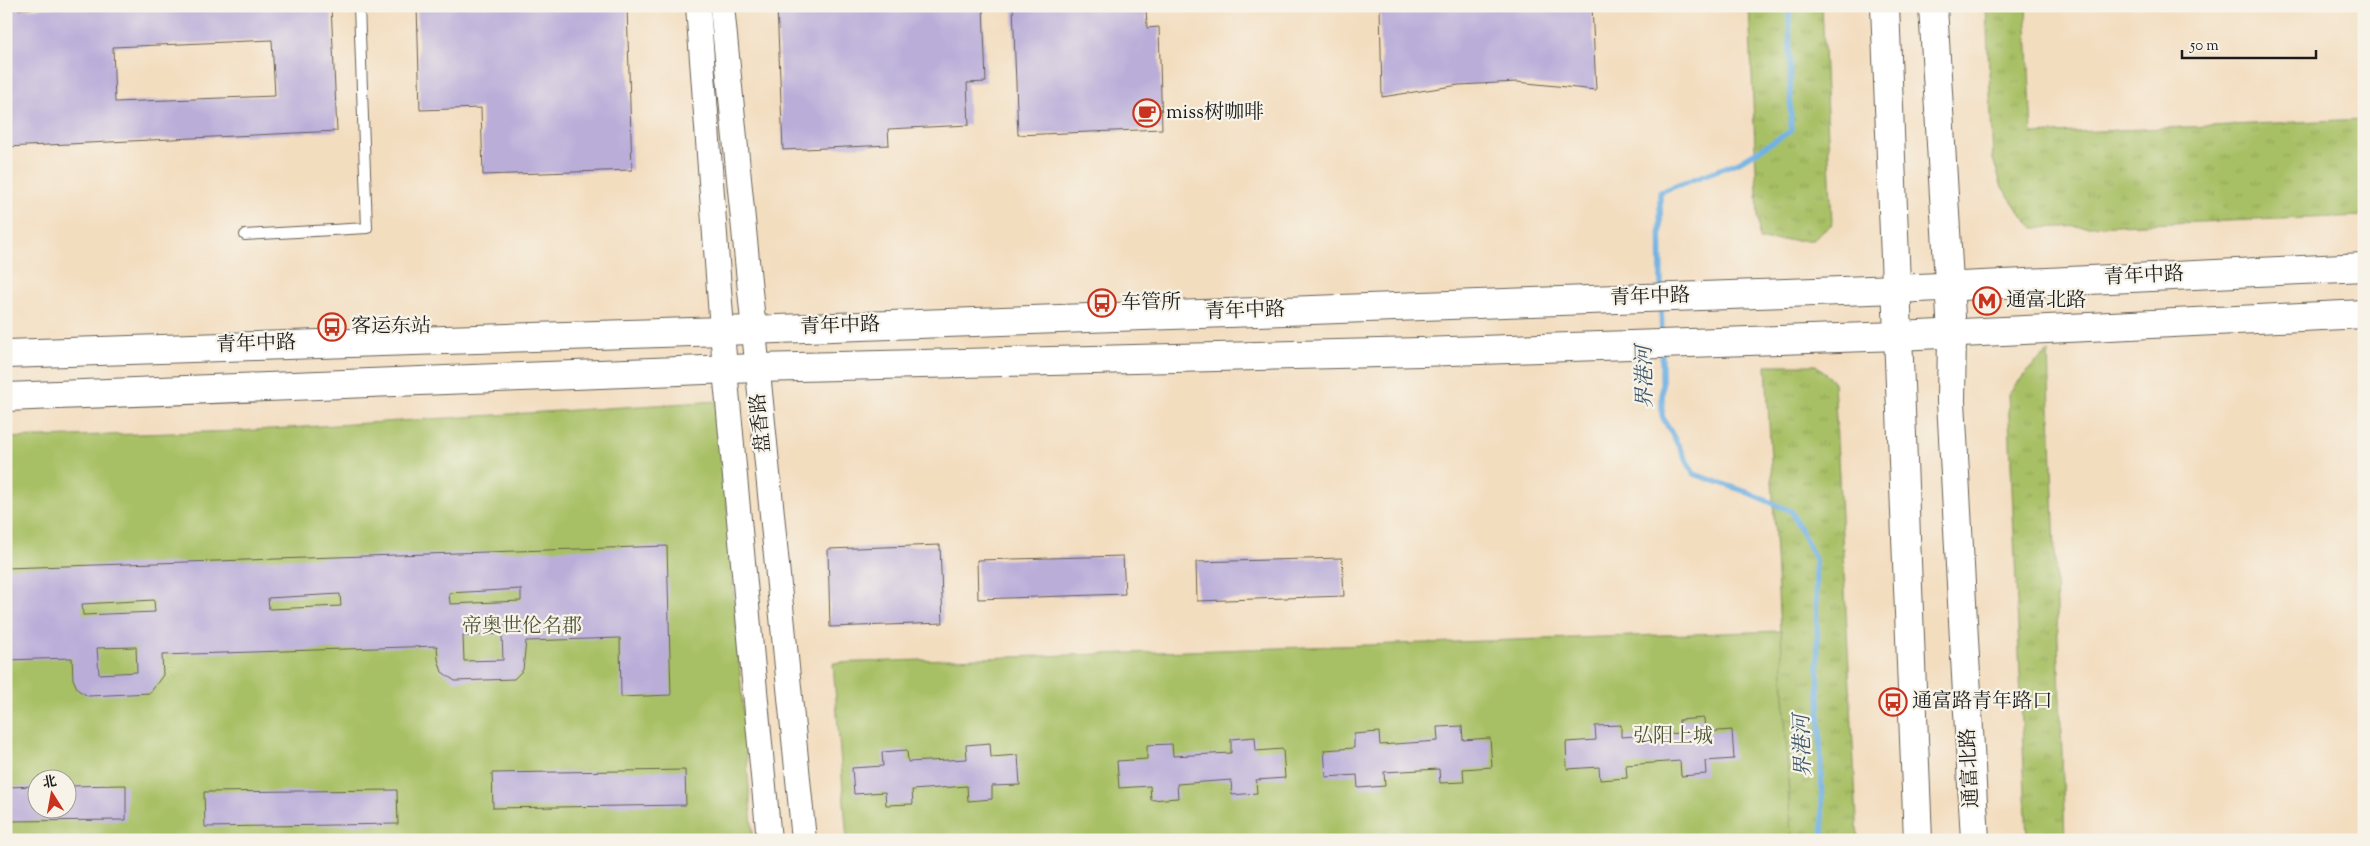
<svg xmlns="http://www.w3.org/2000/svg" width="2370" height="846" viewBox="0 0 2370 846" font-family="'Sorts Mill Goudy','Noto Serif SC',serif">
<defs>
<pattern id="grass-tufts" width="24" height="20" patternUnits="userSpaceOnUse" patternTransform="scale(1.25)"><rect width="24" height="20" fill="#a8c065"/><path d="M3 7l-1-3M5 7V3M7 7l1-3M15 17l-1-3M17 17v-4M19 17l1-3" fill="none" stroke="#90a457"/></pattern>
</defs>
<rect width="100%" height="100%" fill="#f7f3e8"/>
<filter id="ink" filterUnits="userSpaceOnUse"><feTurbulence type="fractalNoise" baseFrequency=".02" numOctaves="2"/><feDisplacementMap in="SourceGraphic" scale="10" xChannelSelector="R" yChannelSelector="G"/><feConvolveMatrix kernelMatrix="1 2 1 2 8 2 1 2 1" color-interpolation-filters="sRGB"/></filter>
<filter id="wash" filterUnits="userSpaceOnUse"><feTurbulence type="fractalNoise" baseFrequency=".0096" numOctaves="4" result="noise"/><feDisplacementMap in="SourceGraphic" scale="20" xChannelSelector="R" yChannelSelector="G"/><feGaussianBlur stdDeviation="1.12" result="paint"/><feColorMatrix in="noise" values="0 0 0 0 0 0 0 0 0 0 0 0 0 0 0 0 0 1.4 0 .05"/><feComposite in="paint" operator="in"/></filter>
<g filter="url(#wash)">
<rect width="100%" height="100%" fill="#f3ddbf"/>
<g fill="url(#grass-tufts)" stroke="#626e40">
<polygon points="1749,6 1822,6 1832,224 1813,240 1759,240"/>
<polygon points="1986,6 2026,6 2032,134 2364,119 2364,216 2034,228 2023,217 2002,187 1993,159"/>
<polygon points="2048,352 2065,840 2027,840 2008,394 2031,367"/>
<polygon points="1766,365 1816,365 1834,382 1858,840 1791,840"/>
</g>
<g fill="#a8c065" stroke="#626e40" fill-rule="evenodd">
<path d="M 719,401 L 753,840 L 6,840 L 6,438 L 240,431 ZM 38,778 L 68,778 L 68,808 L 38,808 Z"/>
<polygon points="1781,631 1791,840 847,840 833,663"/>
</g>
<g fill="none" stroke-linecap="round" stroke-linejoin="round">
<g stroke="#6fb1e3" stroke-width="5.5">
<polyline points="1661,291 1660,192 1739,162 1791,131 1789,6"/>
<polyline points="1661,305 1662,336"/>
<polyline points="1662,352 1662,416 1694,474 1744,491 1791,511 1815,559 1823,840"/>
</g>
</g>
<g id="blocks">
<g fill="#baaed9" fill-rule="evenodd">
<path d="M 79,6 L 331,6 L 337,131 L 6,147 L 6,10 ZM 272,40 L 275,96 L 115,102 L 113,47 Z"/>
<polygon points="417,6 627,6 632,170 483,175 481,108 420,110"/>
<polygon points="777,6 983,6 986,82 967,83 969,125 888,129 889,145 783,150"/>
<polygon points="1013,6 1146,6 1147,28 1159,27 1162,129 1018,135"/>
<polygon points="1380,6 1592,6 1596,90 1517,82 1459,85 1382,97"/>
<polygon points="940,545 943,623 830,627 828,549"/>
<path d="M 667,546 L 671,695 L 621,697 L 620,638 L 526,641 L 523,670 L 514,679 L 455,681 L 442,672 L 438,659 L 437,646 L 162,655 L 163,675 L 150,693 L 88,696 L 78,690 L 73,679 L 72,658 L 6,660 L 6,568 ZM 521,589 L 521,601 L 450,604 L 449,593 ZM 340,594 L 341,606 L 269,609 L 268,598 ZM 154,600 L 155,612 L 83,615 L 82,604 ZM 502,634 L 503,660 L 464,661 L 463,636 ZM 136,647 L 137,672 L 99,674 L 97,648 Z"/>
<polygon points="1123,556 1125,594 978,599 977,560"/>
<polygon points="1342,558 1344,596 1197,601 1196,562"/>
<polygon points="1704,718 1705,732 1732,730 1734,759 1705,761 1706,774 1681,776 1680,761 1626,765 1627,778 1600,780 1599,767 1567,769 1566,742 1596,740 1595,726 1621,725 1621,737 1680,733 1679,720"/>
<polygon points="1462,726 1463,740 1490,738 1492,767 1463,769 1464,782 1440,783 1439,769 1384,772 1385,786 1358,788 1357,775 1326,777 1324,750 1354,748 1354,734 1379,732 1380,745 1438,741 1437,727"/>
<polygon points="1255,737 1256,751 1283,749 1285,778 1256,780 1257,793 1232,795 1231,780 1177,784 1178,798 1151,800 1150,786 1119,788 1117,761 1147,759 1147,745 1172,744 1173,756 1231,753 1231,739"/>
<polygon points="990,743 991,757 1018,755 1020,785 992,786 992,799 968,801 967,786 912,790 913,804 886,805 885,792 854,794 852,768 883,766 882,752 907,750 908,762 967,759 966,745"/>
<polygon points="685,770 686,805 493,808 492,773"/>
<polygon points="126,785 126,820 6,821 6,787 38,786 38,808 68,808 68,786"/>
<polygon points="397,790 398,824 205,827 204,792"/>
</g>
</g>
</g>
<g filter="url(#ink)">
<use href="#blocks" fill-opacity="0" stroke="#676055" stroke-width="1"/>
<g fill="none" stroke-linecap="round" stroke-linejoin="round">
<g stroke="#676055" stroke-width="12">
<polyline id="service" points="245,235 367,228 359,6"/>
</g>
<g stroke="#676055" stroke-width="26">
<g id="tertiary">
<polyline points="698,6 725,370 769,840"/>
<polyline points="722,6 804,840"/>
</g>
</g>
<g stroke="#676055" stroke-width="30">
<g id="primary">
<polyline points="1885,6 1918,840"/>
<polyline points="1933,6 1952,334 1951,401 1975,840"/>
<polyline points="6,354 723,331 1897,289 2364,267"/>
<polyline points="6,397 757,368 1421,352 1898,336 2364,314"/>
</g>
</g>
<use href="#service" stroke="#fff" stroke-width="10"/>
<use href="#tertiary" stroke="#fff" stroke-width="24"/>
<use href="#primary" stroke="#fff" stroke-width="28"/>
</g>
</g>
<defs>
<g id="cafe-ring" transform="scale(1.4375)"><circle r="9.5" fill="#f7f3e8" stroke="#c8321e" stroke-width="1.5"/><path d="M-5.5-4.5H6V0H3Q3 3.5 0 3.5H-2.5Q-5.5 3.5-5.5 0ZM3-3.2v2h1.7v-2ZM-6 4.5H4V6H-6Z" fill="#c8321e"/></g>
<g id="metro-ring" transform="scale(1.4375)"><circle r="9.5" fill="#f7f3e8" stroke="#c8321e" stroke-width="1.5"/><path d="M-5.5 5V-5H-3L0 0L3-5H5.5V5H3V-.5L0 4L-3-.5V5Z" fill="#c8321e"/></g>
<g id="bus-ring" transform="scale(1.4375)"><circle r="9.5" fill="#f7f3e8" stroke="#c8321e" stroke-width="1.5"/><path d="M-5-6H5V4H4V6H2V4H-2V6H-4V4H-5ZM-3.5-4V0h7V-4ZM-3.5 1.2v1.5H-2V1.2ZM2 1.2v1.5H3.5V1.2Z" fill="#c8321e"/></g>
</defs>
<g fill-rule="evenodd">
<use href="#cafe-ring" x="1147" y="113"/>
<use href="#metro-ring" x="1987" y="301"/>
<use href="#bus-ring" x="1102" y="303"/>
<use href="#bus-ring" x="332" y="327"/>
<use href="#bus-ring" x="1893" y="702"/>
</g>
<g text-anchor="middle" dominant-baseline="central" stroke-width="4.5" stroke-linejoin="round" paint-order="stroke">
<g font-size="20" fill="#1c1c1c" stroke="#f7f3e8" text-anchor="start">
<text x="1166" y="113">miss树咖啡</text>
<text x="2006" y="301">通富北路</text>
<text x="1121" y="303">车管所</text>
<text x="351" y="327">客运东站</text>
<text x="1912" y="702">通富路青年路口</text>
</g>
<g font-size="20" fill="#1c1c1c" stroke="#f7f3e8">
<text transform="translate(2144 277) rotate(-3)">青年中路</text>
<text transform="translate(1650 298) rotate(-2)">青年中路</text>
<text transform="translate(1245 312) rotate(-2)">青年中路</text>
<text transform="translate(840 327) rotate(-2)">青年中路</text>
<text transform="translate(256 345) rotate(-2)">青年中路</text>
<text transform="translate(762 423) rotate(-96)">盘香路</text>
<text transform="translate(1971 768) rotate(-93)">通富北路</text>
</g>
<g font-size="20" fill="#4d5536" stroke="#f7f3e8">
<text x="522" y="627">帝奥世伦名郡</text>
<text x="1673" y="737">弘阳上城</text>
</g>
<g font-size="21" font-style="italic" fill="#3d586c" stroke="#f7f3e8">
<text transform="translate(1646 377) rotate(-91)">界港河</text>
<text transform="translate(1804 746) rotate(-92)">界港河</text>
</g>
</g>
<rect width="2370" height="846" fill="none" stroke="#f7f3e8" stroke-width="25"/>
<g transform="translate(52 794) rotate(349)"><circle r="24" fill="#f7f3e8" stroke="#9f9d96"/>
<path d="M0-4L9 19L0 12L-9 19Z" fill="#c8321e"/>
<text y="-8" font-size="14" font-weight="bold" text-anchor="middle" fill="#1c1c1c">北</text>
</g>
<path d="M2182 50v8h134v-8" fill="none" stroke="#1c1c1c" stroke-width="2.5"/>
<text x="2190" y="50" font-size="15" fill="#1c1c1c" stroke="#f7f3e8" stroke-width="4" paint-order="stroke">50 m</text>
</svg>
